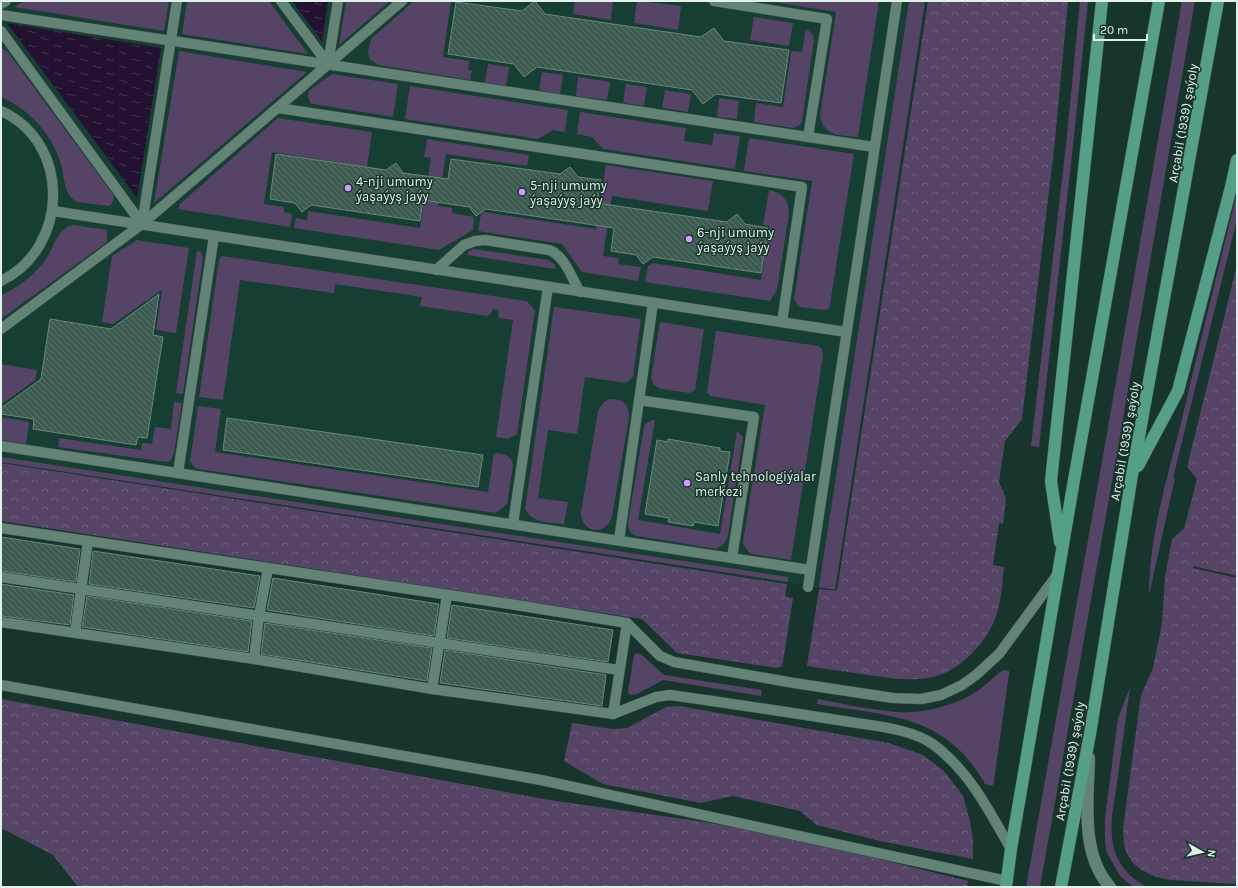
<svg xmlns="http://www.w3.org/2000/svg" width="1238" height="888" viewBox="0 0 1238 888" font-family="Karla,sans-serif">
<defs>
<pattern id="forest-crowns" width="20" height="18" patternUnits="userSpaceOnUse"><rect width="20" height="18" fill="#564466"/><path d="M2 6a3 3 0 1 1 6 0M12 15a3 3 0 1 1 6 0" fill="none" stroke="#6e5f7c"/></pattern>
<pattern id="water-ripples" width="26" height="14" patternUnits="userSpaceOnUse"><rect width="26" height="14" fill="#231131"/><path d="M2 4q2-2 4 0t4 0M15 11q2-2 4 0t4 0" fill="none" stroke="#43344f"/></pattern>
<pattern id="building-back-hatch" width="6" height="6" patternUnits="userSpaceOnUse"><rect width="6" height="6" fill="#3d5b51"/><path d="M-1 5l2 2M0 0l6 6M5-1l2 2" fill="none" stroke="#59736a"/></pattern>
</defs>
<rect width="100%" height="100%" fill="#17352c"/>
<polygon fill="#163e32" points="1,1 926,1 836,590 1,462"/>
<g fill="#564466">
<polygon points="24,1 169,1 164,31 14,7"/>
<polygon points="187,1 269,1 308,54 182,34"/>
<polygon points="346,1 390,1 339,45"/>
<polygon points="414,1 451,1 443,57 469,61 468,70 472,70 470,80 378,65 370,59 369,57 368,51 371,39"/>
<polygon points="575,1 613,1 611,20 573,14"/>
<polygon points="637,1 681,6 678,30 634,23"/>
<path d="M 768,1 L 879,1 L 858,137 C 841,135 824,137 820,116 L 836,12 Z"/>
<polygon points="909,1 925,1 835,590 819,587"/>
<polygon points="1080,1 1088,1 1073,146 1039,447 1031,446 1066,145"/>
<polygon points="1182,1 1195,1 1119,442 1040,887 1026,887 1106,439"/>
<polygon points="754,17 793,23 789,46 750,40"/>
<polygon points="806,28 813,35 814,41 802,121 800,125 793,128 754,122 756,103 783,107 791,51 802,52"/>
<path d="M 1,48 L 7,51 L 114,196 L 112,204 L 109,206 L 77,202 C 63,194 65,178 61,164 C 52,134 29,109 1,97 Z"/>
<polygon points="179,51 307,72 154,203"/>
<polygon points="488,64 509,67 506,86 485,83"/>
<polygon points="542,72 563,75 560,94 539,90"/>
<polygon points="332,74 398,84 393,117 313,104 310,103 308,96 309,91"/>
<polygon points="578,77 610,82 607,100 576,96"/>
<polygon points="626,84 647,87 644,106 623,103"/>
<polygon points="410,86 568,110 565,132 553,130 538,139 405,119"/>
<polygon points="665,90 691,94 688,112 662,108"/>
<polygon points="719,98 739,101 737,119 717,117"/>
<polygon points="580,112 686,128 684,141 712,145 714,133 740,136 735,169 603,149 592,137 577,134"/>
<polygon points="278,118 372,132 367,167 272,152 264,204 284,207 284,212 292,214 290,227 178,209 180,204"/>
<polygon points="749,138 854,154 830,304 829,309 824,310 799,307 794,299 812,181 744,171"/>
<polygon points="427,139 529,155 527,166 446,154 438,206 452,208 452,213 474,217 473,230 439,250 294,228 296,218 307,220 308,211 420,228 431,158 424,157"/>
<polygon points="606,165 713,181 708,211 612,196 603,256 619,258 618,264 641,267 638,281 582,272 562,244 478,231 481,214 484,212 596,229"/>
<path d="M 769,190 C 784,194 788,199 789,214 L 777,290 L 770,301 L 645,282 L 648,266 L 653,263 L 761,280 L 769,226 L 763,225 Z"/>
<path d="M 1237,193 L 1237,219 L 1173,478 L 1175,478 L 1149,595 C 1149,537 1167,479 1181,423 C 1199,346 1218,270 1237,193 Z"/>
<path d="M 74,225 L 106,230 L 107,232 L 107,242 L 1,319 L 1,295 C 13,290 25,282 34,273 C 38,269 43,264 46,259 C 54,247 58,227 74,225 Z"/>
<polygon points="137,240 189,248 176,333 156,330 162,290 113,324 102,322 112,256"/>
<polygon points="474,249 548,260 555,265 555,269 467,255 469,251"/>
<polygon points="197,251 201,252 203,258 183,394 176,393"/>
<polygon points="222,256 527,301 535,311 517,434 508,439 496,437 513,320 498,318 499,310 493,309 492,312 488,316 420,306 422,297 335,284 334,293 240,280 223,400 199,397 219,260"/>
<path d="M 554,307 L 641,319 L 633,377 L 626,383 L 585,377 L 577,434 L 548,430 L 538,498 L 568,502 L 564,524 C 549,522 533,524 525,509 Z"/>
<polygon points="660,322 704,329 695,390 690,393 661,389 654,385 651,378"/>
<path d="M 716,331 L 818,346 L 822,349 L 823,355 L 791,560 L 752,554 C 747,551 745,548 743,542 L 765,405 L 710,396 L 707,392 Z"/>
<polygon points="1,364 37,370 35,380 1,405"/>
<path d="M 610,399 C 622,398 629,404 629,417 L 612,517 C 605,537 581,533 581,512 L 598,411 C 601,405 603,402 610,399 Z"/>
<polygon points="174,402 182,403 174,453 171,460 167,462 58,447 59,438 141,450 142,443 152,444 155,427 171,429"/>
<path d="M 198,406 L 221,409 L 215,452 L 488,492 L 494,453 C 503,454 512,454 513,466 L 507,504 L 497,512 L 495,513 L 198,469 L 193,466 L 190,461 Z"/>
<polygon points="1,417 29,422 26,444 1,440"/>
<path d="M 652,420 L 655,420 L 638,520 L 720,534 L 737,431 L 743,437 L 728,535 C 726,542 723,546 716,549 L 638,536 C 631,535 628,530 628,523 L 644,427 L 645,424 Z"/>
<polygon points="1,457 788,577 788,582 1,462"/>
<polygon points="636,653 640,654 643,656 664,675 762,690 761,696 663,680 637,694 630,695 628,692 634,655"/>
<path d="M 1003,670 L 1009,671 L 1009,674 L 994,781 L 994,784 L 991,786 L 985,784 C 946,714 888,716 817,704 L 818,699 C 844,704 871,710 897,712 C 923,714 953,706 974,693 C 985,687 993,677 1003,670 Z"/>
<path d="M 1130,687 C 1126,717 1122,746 1118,776 C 1115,800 1107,828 1115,852 C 1120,867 1133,881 1148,887 L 1133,887 L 1120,876 L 1107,853 L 1105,843 L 1105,818 L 1118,718 Z"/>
</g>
<g fill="url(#forest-crowns)">
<path d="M 928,1 L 1068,1 L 1055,140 L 1022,419 L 1005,441 L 999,482 L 1006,499 L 1003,524 L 999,523 L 993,565 L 1004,567 C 1002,582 1002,598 997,612 C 993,627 985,640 974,651 C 942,686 910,681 868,675 C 847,672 827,669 807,666 L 819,589 L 837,591 Z"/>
<path d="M 1237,265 L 1237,576 L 1193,566 L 1193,568 L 1237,578 L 1237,884 L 1170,880 C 1152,877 1130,868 1125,848 C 1123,842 1124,835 1123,829 L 1140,701 L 1142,693 L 1153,668 L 1162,623 L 1165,577 L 1172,539 L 1184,529 L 1197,479 L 1187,467 Z"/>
<polygon points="1,463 787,584 785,597 793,598 783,662 782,666 777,668 677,653 642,619 1,521"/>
<polygon points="1,699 549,800 705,822 807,841 968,881 967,887 78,887 53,855 1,828"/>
<polygon points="679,706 889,743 923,755 944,771 963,796 970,821 973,841 973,859 880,841 817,825 800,811 733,796 701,803 603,784 564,761 572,723 612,729 627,728 666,707"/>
</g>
<g fill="url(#water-ripples)">
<polygon points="292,1 328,1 322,41"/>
<polygon points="7,23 161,48 137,198"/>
</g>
<g fill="url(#building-back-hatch)" stroke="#68887d">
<polygon points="535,1 545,14 701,37 714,28 724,41 789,50 781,103 716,94 703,104 692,90 537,67 524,77 514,64 448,54 456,2 522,11"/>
<polygon points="276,154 386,170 396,163 403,173 448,179 451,159 560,174 570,167 578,177 601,180 597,203 727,222 737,214 745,224 768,228 761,273 653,257 643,264 636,255 611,251 614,228 486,209 476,216 469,207 423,200 420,221 311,205 302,212 295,203 270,199"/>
<polygon points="159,294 153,335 163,337 147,438 138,437 136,445 33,429 34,419 1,414 1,408 41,379 50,319 111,329"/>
<polygon points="227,418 483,455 478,487 223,450"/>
<polygon points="668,439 720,448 720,451 730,452 718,526 694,522 693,526 668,522 669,518 645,514 657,440 668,442"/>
<polygon points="1,537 80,549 76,582 1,571"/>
<polygon points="93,551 260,576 254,608 89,584"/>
<polygon points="273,578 439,604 434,636 267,610"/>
<polygon points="1,584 74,595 70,625 1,616"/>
<polygon points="87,596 252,621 248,652 82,627"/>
<polygon points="452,605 613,630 608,662 447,638"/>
<polygon points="265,623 432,648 427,681 261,654"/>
<polygon points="445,650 606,675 602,706 440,683"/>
</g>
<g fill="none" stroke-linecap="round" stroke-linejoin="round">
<g stroke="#3a534c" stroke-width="11">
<g id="lane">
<polyline points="281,1 328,64"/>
<polyline points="714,1 827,19 808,137"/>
<polyline points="1,4 6,1"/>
<polyline points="1,15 874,147"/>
<polyline points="1,31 142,224"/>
<polyline points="328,64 338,1"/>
<polyline points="278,108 802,187 782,322"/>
<path d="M 1,111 C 72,143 69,248 1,281"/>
<polyline points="53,211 846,332"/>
<polyline points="142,224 177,1"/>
<path d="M 436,270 L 464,245 L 475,241 L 485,240 L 549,250 C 565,256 571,277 580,292"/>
<polyline points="1,329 142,224 402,1"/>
<polyline points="639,400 754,417 732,558"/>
<polyline points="1,446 810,570"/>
<polyline points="178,473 214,236"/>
<polyline points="513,524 548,287"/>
<polyline points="1,528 516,605 627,623"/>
<polyline points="619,540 653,303"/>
<polyline points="1,577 619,670"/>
<polyline points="808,587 897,1"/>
<polyline points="1,622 254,659 432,689 613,714"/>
<polyline points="75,633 88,541"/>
<polyline points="254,659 259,616 268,568"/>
<polyline points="1,685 541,780 1007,881"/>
<polyline points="432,689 447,595"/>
<path d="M 1011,849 C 989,811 970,772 934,745 C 911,728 872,726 844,721 C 786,712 728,703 670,695 L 656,697 L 613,714 L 627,623 L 660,656 L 674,662 L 794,683 L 893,698 L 921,699 L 941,695 L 962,685 L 976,675 L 999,654 L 1057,575"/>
</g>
</g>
<g stroke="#3a534c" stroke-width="13">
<path id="secondary" d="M 1089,758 C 1088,799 1080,854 1110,887"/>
</g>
<g stroke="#3a534c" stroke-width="13">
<g id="primary">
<polyline points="1138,466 1178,391 1231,187 1237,160"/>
<polyline points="1060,542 1051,481 1102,1"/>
<polyline points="1006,887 1011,849 1074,480 1159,1"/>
<polyline points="1061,887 1090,734 1132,475 1218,1"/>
</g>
</g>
<use href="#lane" stroke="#638377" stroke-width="10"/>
<use href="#secondary" stroke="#638377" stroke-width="12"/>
<use href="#primary" stroke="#559e87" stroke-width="12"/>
</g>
<g fill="#d29dfd" stroke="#17352c" stroke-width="1.5">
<circle cx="348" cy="188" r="4"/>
<circle cx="522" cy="192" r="4"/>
<circle cx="689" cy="239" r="4"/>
<circle cx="687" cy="483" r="4"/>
</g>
<g text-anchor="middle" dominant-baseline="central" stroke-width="3" stroke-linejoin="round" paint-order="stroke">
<g font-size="13" fill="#e0f1ea" stroke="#17352c">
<text transform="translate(1183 123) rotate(-80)">Arçabil (1939) şaýoly</text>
<text transform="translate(1125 441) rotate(-80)">Arçabil (1939) şaýoly</text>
<text transform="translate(1070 761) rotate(-80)">Arçabil (1939) şaýoly</text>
</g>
<g font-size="13" fill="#e0f1ea" stroke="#17352c" text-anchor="start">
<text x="356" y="181">4-nji umumy<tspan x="356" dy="15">ýaşaýyş jaýy</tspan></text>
<text x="530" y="185">5-nji umumy<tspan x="530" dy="15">ýaşaýyş jaýy</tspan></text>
<text x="697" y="232">6-nji umumy<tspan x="697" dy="15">ýaşaýyş jaýy</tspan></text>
<text x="695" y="476">Sanly tehnologiýalar<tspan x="695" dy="15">merkezi</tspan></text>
</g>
</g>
<rect width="1238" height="888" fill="none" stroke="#e0f1ea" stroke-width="4"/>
<g transform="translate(1202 852) rotate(98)" stroke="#17352c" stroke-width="3" paint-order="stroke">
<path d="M0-3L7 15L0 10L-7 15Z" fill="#e0f1ea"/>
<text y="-6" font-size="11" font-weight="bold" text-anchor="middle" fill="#e0f1ea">N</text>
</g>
<path d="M1094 34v6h53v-6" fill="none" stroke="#e0f1ea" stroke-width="2"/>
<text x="1100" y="34" font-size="12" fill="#e0f1ea" stroke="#17352c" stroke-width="3" paint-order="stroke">20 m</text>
</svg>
